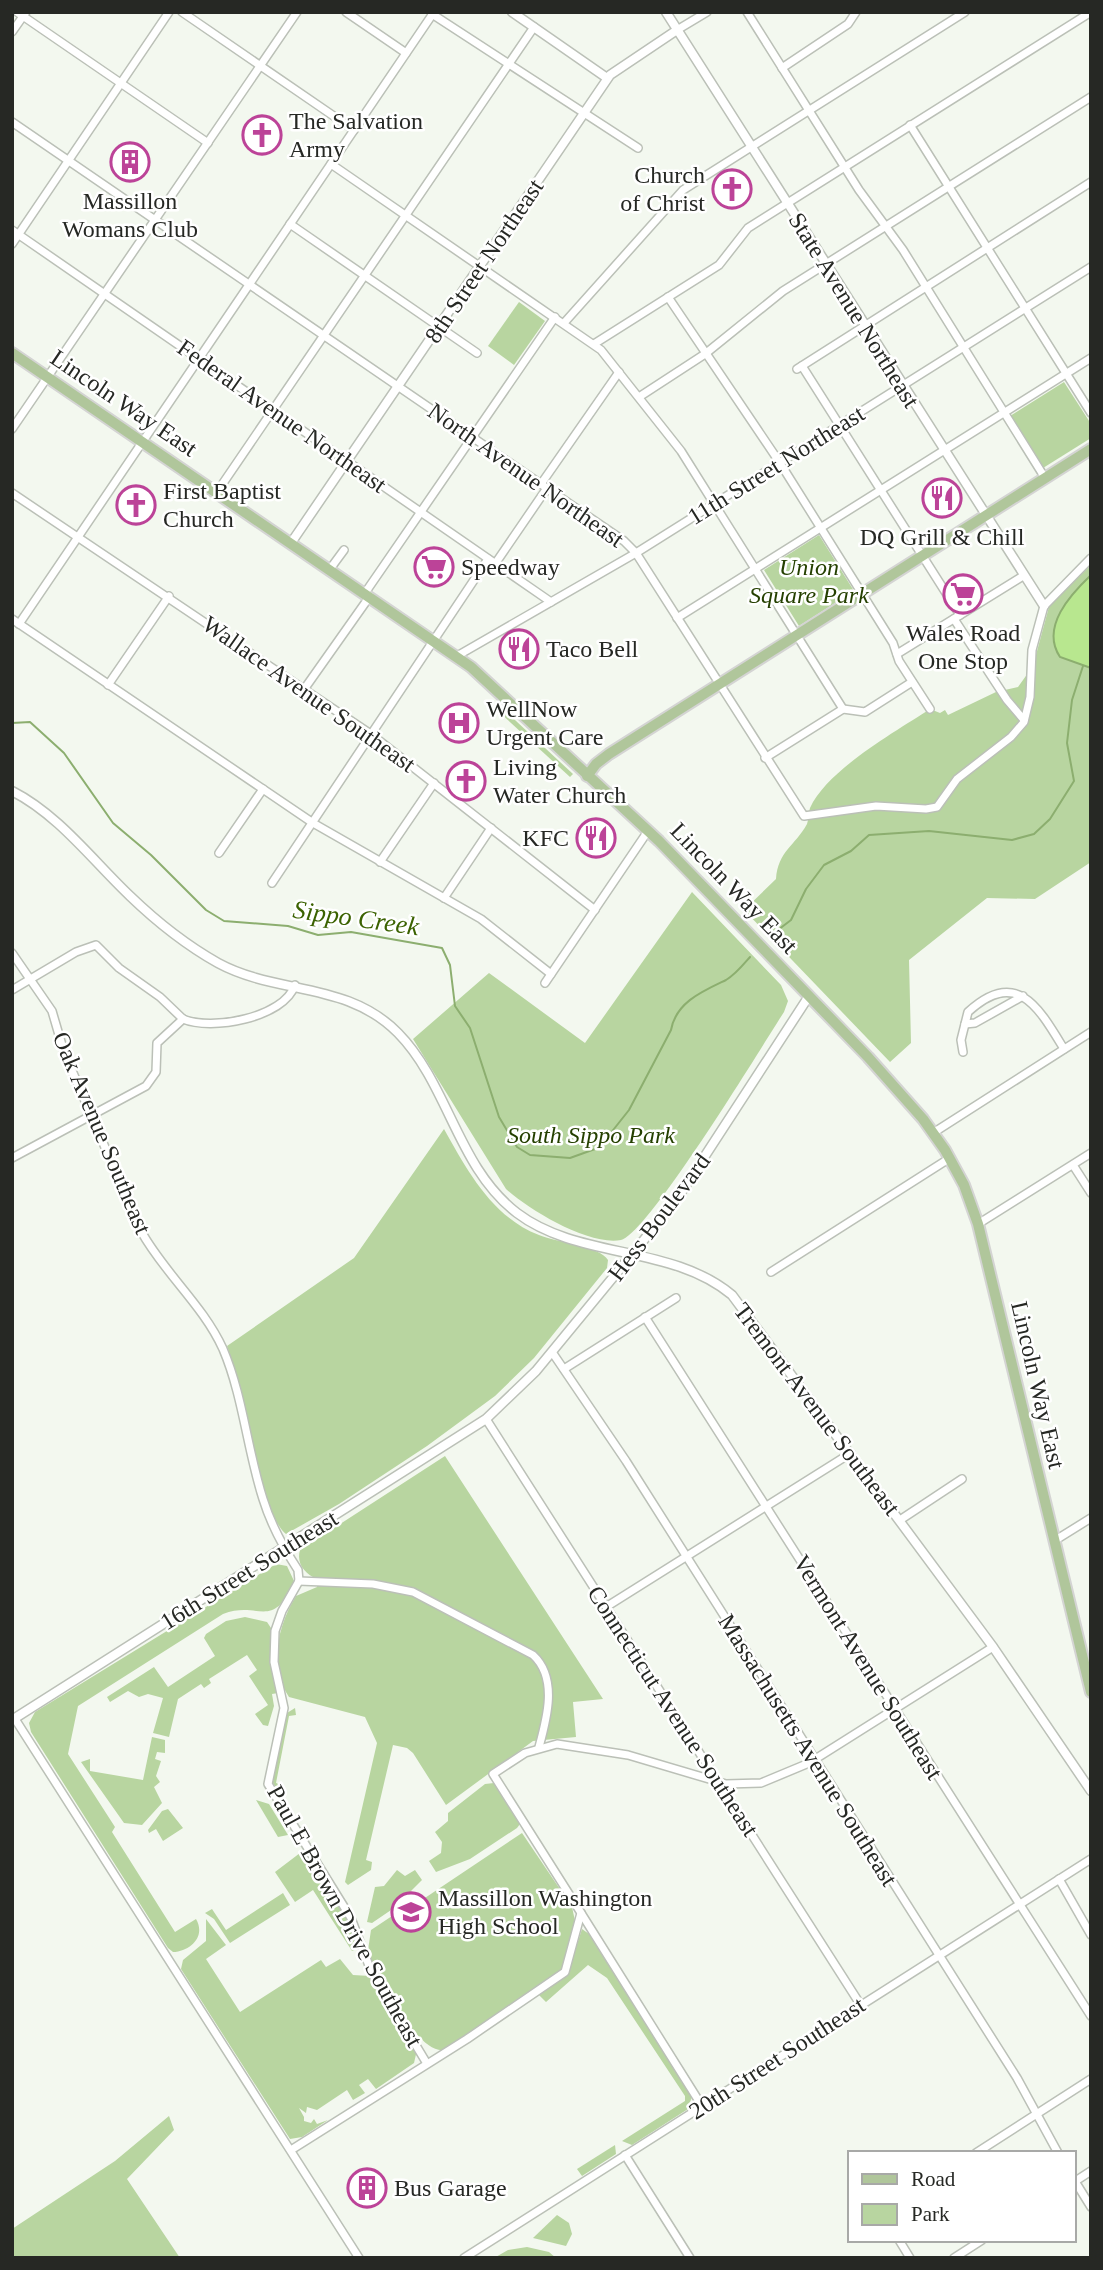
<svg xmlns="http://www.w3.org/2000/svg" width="1103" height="2270" viewBox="0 0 1103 2270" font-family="'Times New Roman',serif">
<rect width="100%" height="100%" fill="#f3f8ef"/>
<g fill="#b8d5a0">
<polygon points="519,302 545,321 514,365 488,346"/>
<polygon points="1064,382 1091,424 1091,438 1043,468 1010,416"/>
<polygon points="819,535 854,591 799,626 764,570"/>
<path d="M 1091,565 L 1091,862 L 1035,899 L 987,898 L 909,960 L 911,1043 L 890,1062 L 744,910 L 776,879 C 778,851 795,846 807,824 C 809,819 808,813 810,808 C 827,770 895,732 930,709 L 940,713 L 945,710 L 948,715 L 996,692 L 1018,687 L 1033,666 L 1050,603 Z"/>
<polygon points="502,708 573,774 570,777 498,711"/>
<path d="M 692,892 L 781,985 L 788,1001 L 784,1012 C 762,1046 648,1234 621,1240 C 589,1246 529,1210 506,1189 L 413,1039 L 489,973 L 585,1043 Z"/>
<path d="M 444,1129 C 467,1170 492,1217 539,1235 C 555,1242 600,1246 608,1260 L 607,1268 L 534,1358 L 495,1396 L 427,1446 L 339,1504 L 286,1534 C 262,1517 239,1381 227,1346 L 354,1258 Z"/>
<path d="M 445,1456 L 603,1699 L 573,1702 L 576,1737 L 533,1741 L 446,1805 L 413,1753 L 407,1748 L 393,1745 L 366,1860 L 372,1862 L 371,1870 L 348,1885 L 345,1882 L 377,1743 L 365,1717 L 289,1697 C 268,1666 278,1625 296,1596 L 317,1587 L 317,1579 C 305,1574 296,1564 300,1550 Z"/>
<path d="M 276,1564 L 287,1566 L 294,1581 C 273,1632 259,1600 223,1614 L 78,1706 L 68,1754 L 115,1827 L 112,1832 L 175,1932 L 196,1919 C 206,1936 191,1951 173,1952 L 168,1948 L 31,1732 L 29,1723 L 35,1712 Z"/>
<polygon points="245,1617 267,1622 271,1628 270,1663 278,1693 272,1694 274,1706 268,1726 263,1725 255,1714 268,1705 249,1676 257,1670 247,1655 209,1679 211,1683 204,1688 201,1684 178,1699 169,1737 153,1733 163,1698 148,1694 139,1697 128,1691 110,1702 107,1697 154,1667 168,1687 215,1656 204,1638 206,1634 226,1621"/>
<polygon points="295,1708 296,1715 289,1716 276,1783 280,1784 278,1790 272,1782 287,1713"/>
<polygon points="152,1737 165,1740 165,1753 157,1752 155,1759 161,1761 156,1776 160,1782 154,1787 162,1803 142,1825 124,1823 81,1762 90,1759 90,1771 143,1780"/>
<polygon points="494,1783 520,1824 517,1828 470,1859 436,1872 429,1861 441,1853 442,1842 435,1832 448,1821 448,1813 485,1784"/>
<polygon points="256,1800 269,1804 288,1835 278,1837"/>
<polygon points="168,1809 183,1828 163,1841 156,1829 149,1833 148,1830 162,1811"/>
<path d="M 522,1833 L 572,1907 L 575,1921 L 565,1969 L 444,2050 C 418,2054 385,1985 370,1961 L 368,1950 L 371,1930 L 392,1916 L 395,1918 Z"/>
<polygon points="300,1853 304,1855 350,1923 360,1948 352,1951 313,1890 295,1902 275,1872"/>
<polygon points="397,1870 405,1876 415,1870 422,1880 394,1908 372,1923 367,1922 375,1887 384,1886"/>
<polygon points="283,1893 290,1905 230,1943 214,1919 205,1913 212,1909 226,1930"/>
<polygon points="206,1919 226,1945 206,1959 240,2012 321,1960 326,1967 340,1959 353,1975 370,1976 417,2050 414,2063 376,2089 368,2079 359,2085 365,2093 353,2100 347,2090 317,2110 307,2107 306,2113 299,2108 304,2117 304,2121 311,2123 314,2119 317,2124 328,2120 302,2137 290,2139 181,1969 183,1960 206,1941"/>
<polygon points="582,1929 589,1934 692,2096 688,2109 632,2145 622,2141 685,2101 685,2096 607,1978 588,1965 546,2002 539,1995 567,1975"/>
<polygon points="169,2116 174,2130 127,2179 180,2258 12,2258 12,2229 115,2161"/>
<polygon points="615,2145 616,2154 582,2176 577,2169"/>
<polygon points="557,2215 569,2223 572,2234 566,2246 533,2238"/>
<polygon points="527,2247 549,2252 556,2258 494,2258 508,2250"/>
</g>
<path fill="#b8e78f" stroke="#8cae6f" stroke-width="2" d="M 1091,575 L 1091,668 L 1060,657 C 1040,627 1071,594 1091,575 Z"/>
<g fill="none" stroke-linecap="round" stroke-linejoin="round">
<g stroke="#8cae6f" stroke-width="2">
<path d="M 12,723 L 30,722 L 64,753 L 113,823 L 151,855 L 206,910 L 224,921 L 288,926 L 318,935 L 351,932 L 442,948 L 450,965 L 455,1006 L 470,1028 L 499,1117 L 517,1147 L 530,1155 L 570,1158 L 595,1149 L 606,1139 L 629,1110 L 671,1030 C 676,1002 703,991 726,980 C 735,975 743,965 750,957"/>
<polyline points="774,933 791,920 806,889 824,865 851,851 869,835 929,831 1012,840 1034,834 1050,819 1074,781 1067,743 1072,700 1083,666"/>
</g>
<g stroke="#bbc0b7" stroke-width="10">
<g id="minor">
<polyline points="17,12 208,143"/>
<polyline points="182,12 354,130"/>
<polyline points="346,12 406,53"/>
<polyline points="747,12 859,190 903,250 1045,478"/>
<polyline points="432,14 638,148"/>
<polyline points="677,30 707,12"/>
<polyline points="12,32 26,12"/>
<polyline points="782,68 848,24 856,12"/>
<polyline points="12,122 624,541 636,553 804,816 876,806 926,809 937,807 957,779 1011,737 1024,722 1030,697 1032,650 1044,606 1091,558"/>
<polyline points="910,125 1091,413"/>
<polyline points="331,164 601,350 681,451 843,709"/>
<polyline points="290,224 477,353"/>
<polyline points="12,230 551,602"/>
<polyline points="12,244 169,12"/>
<polyline points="668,297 780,463 893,643 899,661 930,709"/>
<polyline points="564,323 683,190 965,12"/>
<polyline points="594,344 719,265 748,228 1091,12"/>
<polyline points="802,366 960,615"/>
<polyline points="797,369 1091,182"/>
<polyline points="639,397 705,354 783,291 1091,97"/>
<polyline points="12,429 297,12"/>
<polyline points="541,484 619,372"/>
<polyline points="217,492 534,27"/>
<polyline points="12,493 372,735 595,910"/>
<polyline points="495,564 547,488"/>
<polyline points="330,569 344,550"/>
<polyline points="365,593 555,317"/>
<polyline points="677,618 1091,358"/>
<polyline points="12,619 313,823 481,919 551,974"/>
<polyline points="954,619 1007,700 1024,720"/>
<polyline points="19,624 434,12"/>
<polyline points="897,654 1023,576"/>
<polyline points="457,656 636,553 1091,267"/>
<polyline points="108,685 169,596"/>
<polyline points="305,688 370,596"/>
<polyline points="765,758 843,709 865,712 912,682"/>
<polyline points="219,853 263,789"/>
<polyline points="380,862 434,783"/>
<polyline points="272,883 488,559"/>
<polyline points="444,898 491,828"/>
<path d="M 12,953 L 52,1011 L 64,1052 L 141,1231 C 164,1273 203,1305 223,1349 C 243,1396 247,1449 263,1499 C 271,1525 283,1547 298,1570 L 299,1581"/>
<polyline points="545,983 648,831"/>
<polyline points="12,990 76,952 96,945 119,968 160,997 183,1019"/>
<path d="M 1023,996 L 975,1023 L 965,1024 L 968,1012 C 1017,967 1039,1008 1064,1049"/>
<path d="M 183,1019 C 211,1031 284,1018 295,985"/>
<polyline points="963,1052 961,1040 965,1024"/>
<polyline points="933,1133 1091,1032"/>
<polyline points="12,1158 146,1086 156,1072 157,1043 183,1019"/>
<polyline points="1073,1165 1091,1193"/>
<polyline points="978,1224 1091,1153"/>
<polyline points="771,1272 950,1158"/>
<polyline points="645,1317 1091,2016"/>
<polyline points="552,1352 626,1461 1017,2078 1058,2153"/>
<polyline points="564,1369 676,1298"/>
<polyline points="486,1419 860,2004"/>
<polyline points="900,1520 962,1479"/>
<polyline points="1054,1541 1091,1518"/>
<polyline points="299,1581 282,1611 275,1631 274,1662 284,1708 268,1784 351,1918 371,1971 426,2062"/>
<path d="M 299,1581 L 373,1584 L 413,1592 L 533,1655 C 558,1678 547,1718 539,1747"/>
<polyline points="606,1607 851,1453"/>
<polyline points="15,1719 359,2258"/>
<polyline points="1059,1879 1091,1935"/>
<polyline points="581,1913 702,2106"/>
<polyline points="291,2150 467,2039 565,1972 581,1913 493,1774 525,1753 557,1744 628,1755 726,1784 761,1783 809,1763 993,1647"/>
<polyline points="976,2153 1091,2079"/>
<polyline points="625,2155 690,2258"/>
<polyline points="1073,2178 1091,2207"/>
<polyline points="1074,2182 1091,2171"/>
<polyline points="899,2240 910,2258"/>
<polyline points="464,2258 1091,1859"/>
<polyline points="954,2258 982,2240"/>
</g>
</g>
<g stroke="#bbc0b7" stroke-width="11">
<g id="tertiary">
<polyline points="512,12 607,78"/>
<polyline points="666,12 1044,606"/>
<polyline points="291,543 610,75 677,30"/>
<path d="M 12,791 C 59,815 93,861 130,896 C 157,922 186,945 218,963 C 277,995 347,981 398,1033 C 449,1085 457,1167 517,1213 C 579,1260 671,1244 732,1295 L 993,1647 L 1091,1791"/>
<polyline points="12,1720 486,1419 536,1371 675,1202 809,996"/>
</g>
</g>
<g stroke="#d4d4d3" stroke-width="14">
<g id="primary">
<polyline points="12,353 471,667 659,841 868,1057 923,1119 945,1150 964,1185 978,1224 1091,1692"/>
<polyline points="587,776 596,764 609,754 1091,449"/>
</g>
</g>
<use href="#minor" stroke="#fff" stroke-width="7"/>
<use href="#tertiary" stroke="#fff" stroke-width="8"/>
<use href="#primary" stroke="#b0c69b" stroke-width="10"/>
</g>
<defs>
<g id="church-ring" transform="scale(2.0125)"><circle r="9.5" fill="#fff" stroke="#bc4398" stroke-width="1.5"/><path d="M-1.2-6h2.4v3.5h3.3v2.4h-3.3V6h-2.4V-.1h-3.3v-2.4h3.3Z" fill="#bc4398"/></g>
<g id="building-ring" transform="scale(2.0125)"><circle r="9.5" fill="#fff" stroke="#bc4398" stroke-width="1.5"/><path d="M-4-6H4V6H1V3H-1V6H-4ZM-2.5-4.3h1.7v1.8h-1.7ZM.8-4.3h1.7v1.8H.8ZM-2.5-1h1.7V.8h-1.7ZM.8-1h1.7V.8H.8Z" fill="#bc4398"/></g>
<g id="restaurant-ring" transform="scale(2.0125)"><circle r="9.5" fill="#fff" stroke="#bc4398" stroke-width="1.5"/><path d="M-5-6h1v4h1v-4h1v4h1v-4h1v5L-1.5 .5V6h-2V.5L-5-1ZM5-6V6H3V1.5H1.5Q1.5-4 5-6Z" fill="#bc4398"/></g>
<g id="supermarket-ring" transform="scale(2.0125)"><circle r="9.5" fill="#fff" stroke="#bc4398" stroke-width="1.5"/><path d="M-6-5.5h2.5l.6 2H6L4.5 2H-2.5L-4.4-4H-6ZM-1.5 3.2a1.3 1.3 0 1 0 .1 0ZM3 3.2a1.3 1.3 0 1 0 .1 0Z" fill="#bc4398"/></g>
<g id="hospital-ring" transform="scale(2.0125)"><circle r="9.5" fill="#fff" stroke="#bc4398" stroke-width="1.5"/><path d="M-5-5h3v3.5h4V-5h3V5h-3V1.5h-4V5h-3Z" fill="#bc4398"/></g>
<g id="school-ring" transform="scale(2.0125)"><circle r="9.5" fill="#fff" stroke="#bc4398" stroke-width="1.5"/><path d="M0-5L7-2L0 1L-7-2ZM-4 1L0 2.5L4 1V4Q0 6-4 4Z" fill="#bc4398"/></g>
</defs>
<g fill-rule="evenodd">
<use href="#church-ring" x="262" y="135"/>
<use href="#building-ring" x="130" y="162"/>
<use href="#church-ring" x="732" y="189"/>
<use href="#restaurant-ring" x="942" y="498"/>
<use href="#church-ring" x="136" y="505"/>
<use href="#supermarket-ring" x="434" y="567"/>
<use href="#supermarket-ring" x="963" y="594"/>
<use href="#restaurant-ring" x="519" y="649"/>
<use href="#hospital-ring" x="459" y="723"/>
<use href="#church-ring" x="466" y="781"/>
<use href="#restaurant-ring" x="596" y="838"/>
<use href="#school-ring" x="411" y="1912"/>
<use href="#building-ring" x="367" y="2188"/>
</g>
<g text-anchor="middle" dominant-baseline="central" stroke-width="5" stroke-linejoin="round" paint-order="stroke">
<g font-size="24" fill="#262824" stroke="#fff" text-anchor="start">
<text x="289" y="121">The Salvation<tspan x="289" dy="28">Army</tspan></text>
<text x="705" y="175" text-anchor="end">Church<tspan x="705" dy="28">of Christ</tspan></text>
<text x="130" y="201" text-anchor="middle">Massillon<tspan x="130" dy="28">Womans Club</tspan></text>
<text x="163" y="491">First Baptist<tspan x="163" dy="28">Church</tspan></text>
<text x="942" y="537" text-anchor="middle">DQ Grill &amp; Chill</text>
<text x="461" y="567">Speedway</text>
<text x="963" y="633" text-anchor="middle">Wales Road<tspan x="963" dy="28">One Stop</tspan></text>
<text x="546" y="649">Taco Bell</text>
<text x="486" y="709">WellNow<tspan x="486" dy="28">Urgent Care</tspan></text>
<text x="493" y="767">Living<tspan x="493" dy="28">Water Church</tspan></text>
<text x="569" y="838" text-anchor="end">KFC</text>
<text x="438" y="1898">Massillon Washington<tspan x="438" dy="28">High School</tspan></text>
<text x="394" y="2188">Bus Garage</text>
</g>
<g font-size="24" fill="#262824" stroke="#fff">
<text transform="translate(484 261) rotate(-56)">8th Street Northeast</text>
<text transform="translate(854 310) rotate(58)">State Avenue Northeast</text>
<text transform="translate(124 403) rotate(34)">Lincoln Way East</text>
<text transform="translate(282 416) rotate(35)">Federal Avenue Northeast</text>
<text transform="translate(776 465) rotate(-32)">11th Street Northeast</text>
<text transform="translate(526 475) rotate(35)">North Avenue Northeast</text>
<text transform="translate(309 694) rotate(35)">Wallace Avenue Southeast</text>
<text transform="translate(734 888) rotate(46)">Lincoln Way East</text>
<text transform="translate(102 1133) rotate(67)">Oak Avenue Southeast</text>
<text transform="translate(659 1217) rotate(-53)">Hess Boulevard</text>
<text transform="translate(1038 1385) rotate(77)">Lincoln Way East</text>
<text transform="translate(817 1409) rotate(53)">Tremont Avenue Southeast</text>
<text transform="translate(249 1570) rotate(-32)">16th Street Southeast</text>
<text transform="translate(868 1667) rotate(58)">Vermont Avenue Southeast</text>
<text transform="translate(673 1711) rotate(57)">Connecticut Avenue Southeast</text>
<text transform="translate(808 1750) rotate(58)">Massachusetts Avenue Southeast</text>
<text transform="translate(345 1916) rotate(61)">Paul E Brown Drive Southeast</text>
<text transform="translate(777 2058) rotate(-33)">20th Street Southeast</text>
</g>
<g font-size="24" font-style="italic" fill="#254000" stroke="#fff">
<text x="809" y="567">Union<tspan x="809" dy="28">Square Park</tspan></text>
<text x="591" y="1135">South Sippo Park</text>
</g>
<g font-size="26" font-style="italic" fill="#3b6201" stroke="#fff">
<text transform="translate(356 918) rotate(8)">Sippo Creek</text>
</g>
</g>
<rect width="1103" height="2270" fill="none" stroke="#262824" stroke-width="28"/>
<rect x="848" y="2151" width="228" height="91" fill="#ffffff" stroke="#a8a9a7" stroke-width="2"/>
<rect x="862" y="2174" width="35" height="10" fill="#b0c69b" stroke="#a8a9a7" stroke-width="2"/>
<text x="911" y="2186" font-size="21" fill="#262824">Road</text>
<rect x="862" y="2204" width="35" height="21" fill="#b8d5a0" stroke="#a8a9a7" stroke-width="2"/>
<text x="911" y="2221" font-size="21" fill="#262824">Park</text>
</svg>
